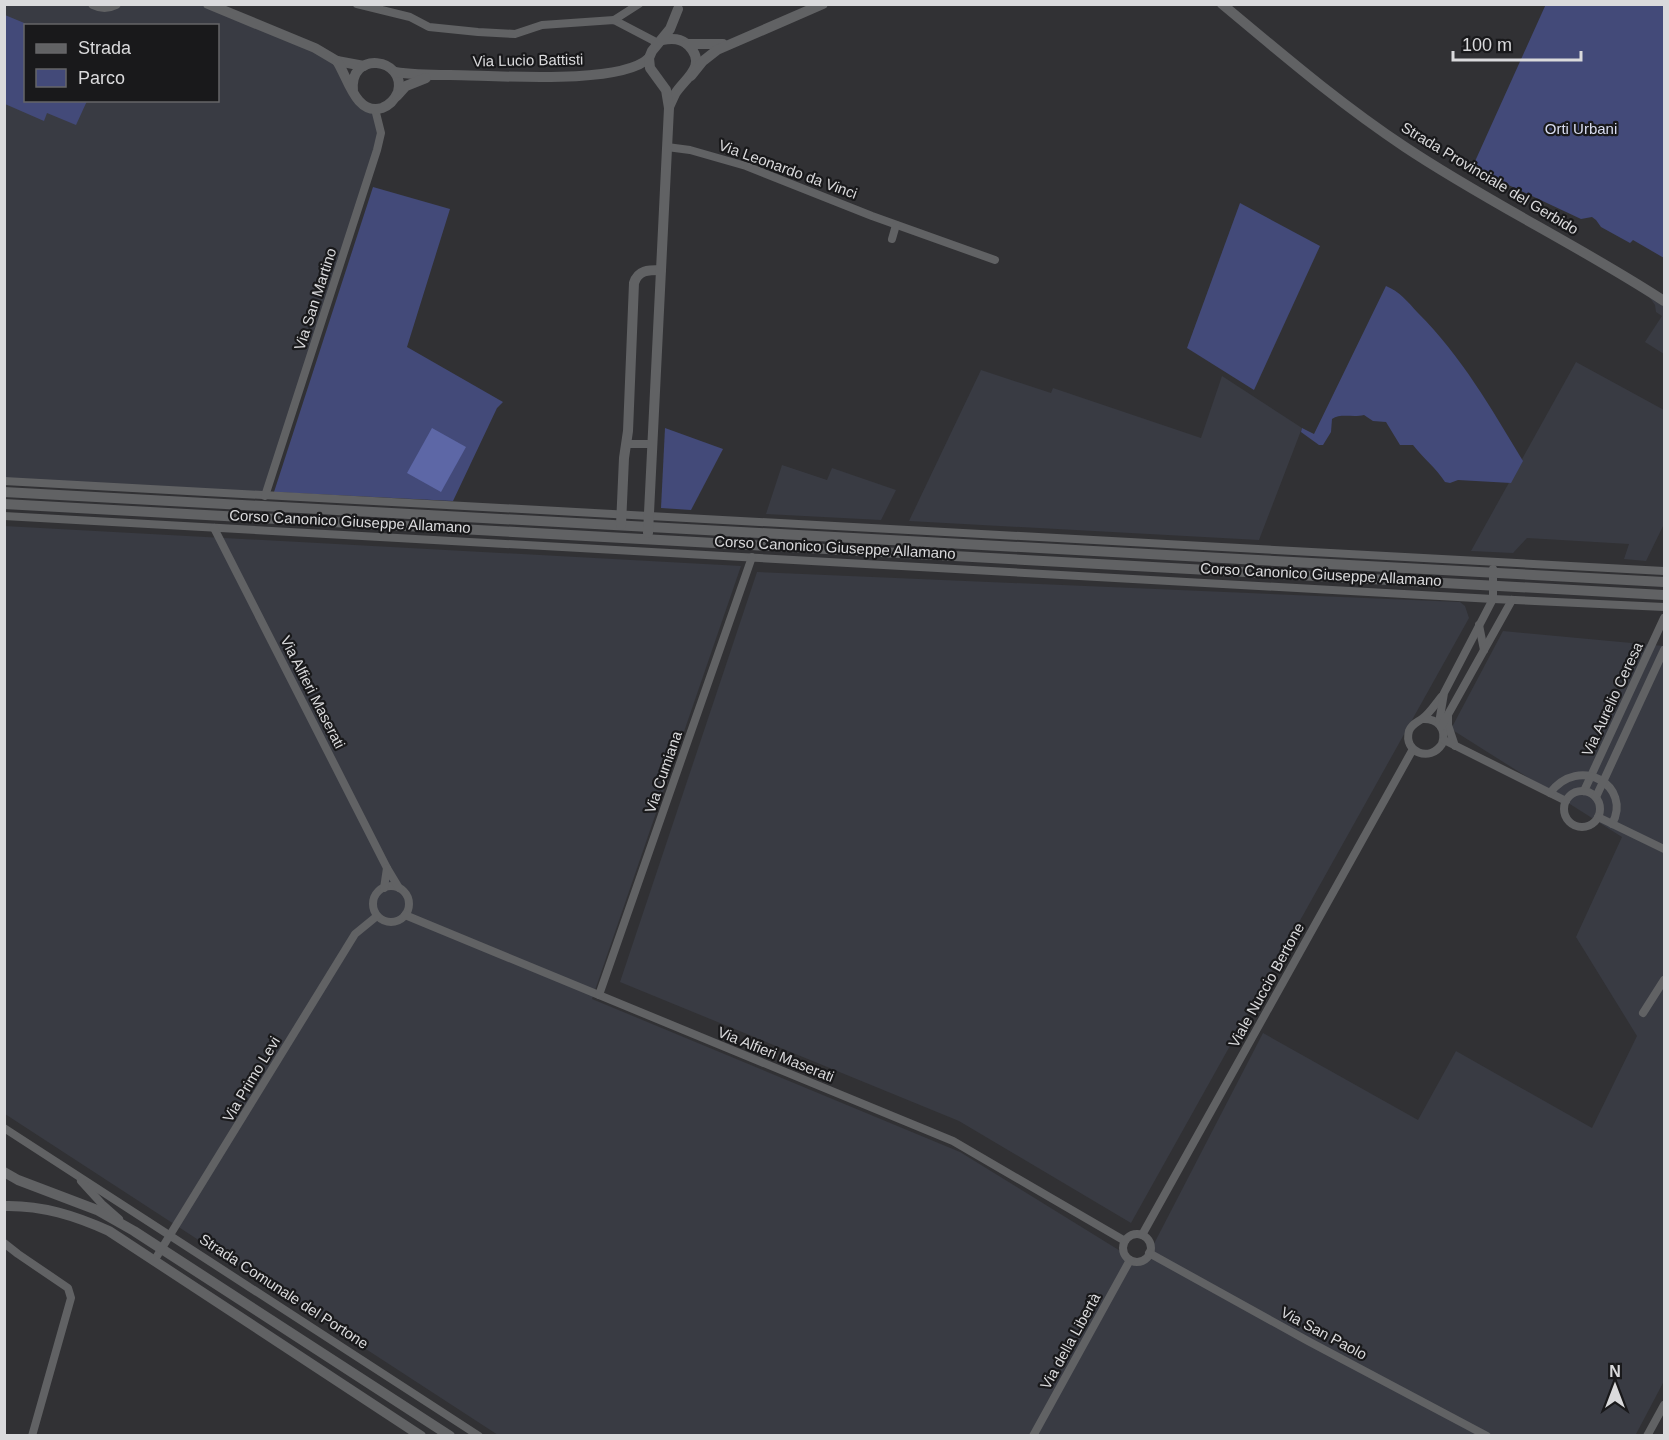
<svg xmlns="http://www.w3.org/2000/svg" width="1669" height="1440" viewBox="0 0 1669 1440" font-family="Helvetica,sans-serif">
<rect width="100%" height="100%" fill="#313134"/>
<g fill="#393b43" fill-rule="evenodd">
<path d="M 4,5 L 208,5 L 337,61 L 356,99 L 375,109 L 381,133 L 265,496 L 5,481 ZM 26,26 L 218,26 L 218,100 L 26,100 Z"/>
<polygon points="1648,295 1664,306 1664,354 1645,342 1662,316 1656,312 1655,305"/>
<polygon points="1576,362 1664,410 1664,524 1646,561 1624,559 1629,544 1527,538 1513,553 1471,551"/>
<polygon points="981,370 1051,393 1053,388 1201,438 1222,376 1302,428 1259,540 909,521"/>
<polygon points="782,465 827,480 832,468 896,490 881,520 766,514"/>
<polygon points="4,526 741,566 592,999 960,1152 1143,1265 1263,1033 1418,1120 1456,1051 1592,1128 1637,1036 1576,937 1622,837 1451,729 1503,631 1664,646 1664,1381 1635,1436 498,1435 5,1114"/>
<polygon points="757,572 1460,602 1465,606 1469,618 1131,1223 959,1121 620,982"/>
</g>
<g fill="#434a79">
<polygon points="1546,4 1664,5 1664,258 1633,240 1630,243 1601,227 1596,220 1592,217 1581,219 1472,168"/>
<polygon points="5,15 29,25 26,26 26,100 87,101 76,125 47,113 44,121 5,104"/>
<polygon points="373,187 450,209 407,347 503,402 497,408 453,501 274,492"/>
<polygon points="1240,203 1320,246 1254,390 1187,348"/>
<path d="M 1386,286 C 1399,291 1408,302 1418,313 C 1462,357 1491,408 1523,461 L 1511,483 L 1458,480 L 1450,483 L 1445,482 C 1436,468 1424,459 1413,445 L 1400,445 L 1386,422 L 1373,421 L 1364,415 C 1353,418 1341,413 1332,419 L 1331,432 L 1323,445 L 1319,445 L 1301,432 L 1302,428 L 1314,434 Z"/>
<polygon points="665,428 723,449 691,510 661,508"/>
</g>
<polygon fill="#5d67a6" points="432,428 466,447 441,492 407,473"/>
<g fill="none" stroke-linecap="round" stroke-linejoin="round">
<g stroke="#616264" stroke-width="8">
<polyline points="357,4 410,17 429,27 478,32 515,34 542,25 614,20 658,43"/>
<polyline points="614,20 639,4"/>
<polyline points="667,147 690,150 746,166 872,216 995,260"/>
<polyline points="892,239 896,225"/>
<polyline points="626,444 652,444"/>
<polyline points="4,481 1664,571"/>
<polyline points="265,496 377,150 381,133 375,109"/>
<polyline points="4,516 1493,599 1664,607"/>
<polyline points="214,528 387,868"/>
<polyline points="1479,625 1484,650"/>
<polyline points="1448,716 1448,725 1455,746"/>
<path d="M 1422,719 C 1438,718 1447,729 1442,744 C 1430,763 1403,752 1409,731 C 1412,723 1417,723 1423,718 C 1430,713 1436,703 1442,696"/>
<polyline points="1439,723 1444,693 1493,599 1493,569"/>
<polyline points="1441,727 1512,600"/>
<polyline points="1444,740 1566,801"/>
<polyline points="1584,791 1664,618"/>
<circle cx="1582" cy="809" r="18"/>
<path d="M 1550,793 C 1579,754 1633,786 1612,824"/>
<polyline points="1596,797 1664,650"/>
<polyline points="1598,817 1664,849"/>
<circle cx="391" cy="904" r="18"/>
<polyline points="384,888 387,868 399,888"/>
<polyline points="405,915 953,1141 1125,1241"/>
<polyline points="599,995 752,557"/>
<polyline points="1643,1013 1664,980"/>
<polyline points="4,1128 479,1436"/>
<polyline points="81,1181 102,1204 119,1219"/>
<circle cx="1137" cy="1248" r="14"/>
<polyline points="1142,1235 1413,749"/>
<polyline points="4,1243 18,1254 68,1288 71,1298 32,1436"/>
<polyline points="1149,1253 1308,1341 1487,1436"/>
<polyline points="154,1261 355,934 377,916"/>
<polyline points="1033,1436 1130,1260"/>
<polyline points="1647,1436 1664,1405"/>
</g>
<g stroke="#616264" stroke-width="10">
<path d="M 93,4 C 101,8 108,8 116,4"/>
<polyline points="208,4 315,48 337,61 364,66"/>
<path d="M 1222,4 C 1282,54 1340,104 1405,147 C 1489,203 1580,246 1664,301"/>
<path d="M 662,40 C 672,38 681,38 689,46 C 708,66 684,79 675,94 C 673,98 671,103 669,107"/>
<polyline points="687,44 723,44"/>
<path d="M 337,61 C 348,78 356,116 382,108 C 390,105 395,99 398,92 C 407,58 348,49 353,92"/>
<path d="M 395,72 C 413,75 431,75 450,75 C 491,75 620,86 649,58"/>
<polyline points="691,76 703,61 717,50 823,4"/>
<polyline points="397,96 406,86 426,78"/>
<polyline points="4,492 1664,582"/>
<polyline points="4,504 1664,595"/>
<path d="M 621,525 L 624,458 L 628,431 L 634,283 C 638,270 648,270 661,270"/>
<polyline points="648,533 669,108 666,90 650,68 649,58 652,51 670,29 678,9"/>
<polyline points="4,1172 18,1180 97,1210 134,1231 450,1436"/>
<path d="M 4,1206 C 42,1205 76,1216 109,1231 L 421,1436"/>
</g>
</g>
<g text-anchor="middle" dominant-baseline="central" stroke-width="4.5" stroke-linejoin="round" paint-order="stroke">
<g font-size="15" fill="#dadadc" stroke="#19191b">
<text transform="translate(528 60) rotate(-1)">Via Lucio Battisti</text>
<text transform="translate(788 169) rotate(20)">Via Leonardo da Vinci</text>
<text transform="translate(1490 178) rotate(31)">Strada Provinciale del Gerbido</text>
<text transform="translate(315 299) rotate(-72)">Via San Martino</text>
<text transform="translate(350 521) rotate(3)">Corso Canonico Giuseppe Allamano</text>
<text transform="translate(835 547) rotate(3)">Corso Canonico Giuseppe Allamano</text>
<text transform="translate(1321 574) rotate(3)">Corso Canonico Giuseppe Allamano</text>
<text transform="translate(313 692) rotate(63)">Via Alfieri Maserati</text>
<text transform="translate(1612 699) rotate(-65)">Via Aurelio Ceresa</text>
<text transform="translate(663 772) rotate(-71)">Via Cumiana</text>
<text transform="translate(1266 985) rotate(-61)">Viale Nuccio Bertone</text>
<text transform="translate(776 1054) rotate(22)">Via Alfieri Maserati</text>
<text transform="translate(251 1079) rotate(-59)">Via Primo Levi</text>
<text transform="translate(284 1291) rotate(33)">Strada Comunale del Portone</text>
<text transform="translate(1324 1333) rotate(28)">Via San Paolo</text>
<text transform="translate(1070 1341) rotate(-61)">Via della Libertà</text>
</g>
<g font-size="15" fill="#d8dcef" stroke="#19191b">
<text x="1581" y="128">Orti Urbani</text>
</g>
</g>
<rect width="1669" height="1440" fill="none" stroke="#dadadc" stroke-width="12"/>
<rect x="24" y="24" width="195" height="78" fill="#19191b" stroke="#666668" stroke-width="1.5"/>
<rect x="36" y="44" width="30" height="9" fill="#616264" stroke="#666668" stroke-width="1.5"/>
<text x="78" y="54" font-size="18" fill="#dadadc">Strada</text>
<rect x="36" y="69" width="30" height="18" fill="#434a79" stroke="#666668" stroke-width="1.5"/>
<text x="78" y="84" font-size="18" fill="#dadadc">Parco</text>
<g transform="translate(1615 1386)" stroke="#19191b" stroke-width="4.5" paint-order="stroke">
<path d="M0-4.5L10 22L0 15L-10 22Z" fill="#dadadc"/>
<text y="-9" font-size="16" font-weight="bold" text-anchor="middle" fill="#dadadc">N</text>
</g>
<path d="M1453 51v9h128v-9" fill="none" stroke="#dadadc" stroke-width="3"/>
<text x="1462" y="51" font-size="18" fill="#dadadc" stroke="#19191b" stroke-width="4.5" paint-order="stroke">100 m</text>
</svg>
